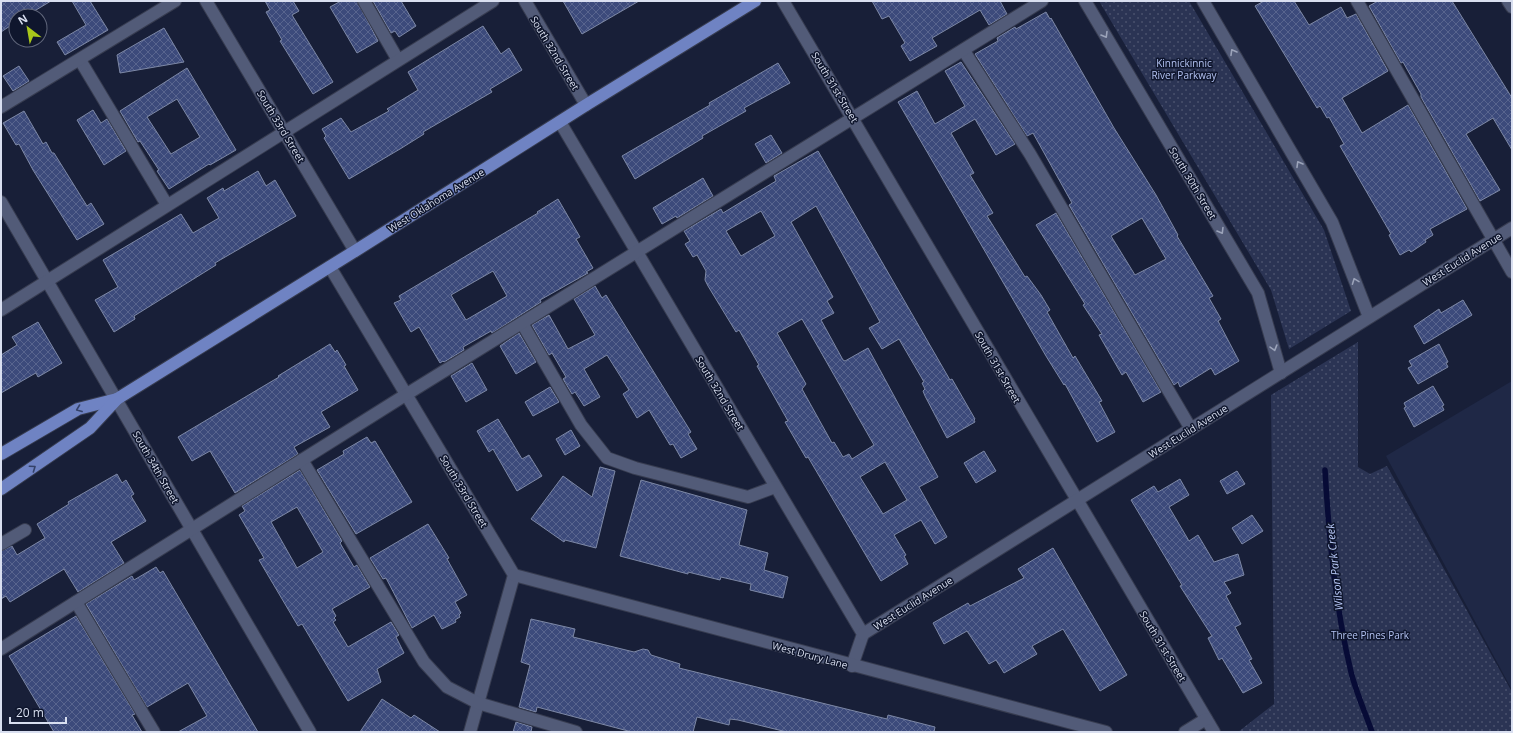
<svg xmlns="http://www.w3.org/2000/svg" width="1513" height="733" viewBox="0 0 1513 733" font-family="'Open Sans',sans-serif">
<defs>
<pattern id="grass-dots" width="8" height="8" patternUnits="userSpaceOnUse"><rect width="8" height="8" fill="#2b3454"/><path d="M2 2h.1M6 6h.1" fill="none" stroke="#49516d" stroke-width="1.8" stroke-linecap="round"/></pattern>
<pattern id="building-cross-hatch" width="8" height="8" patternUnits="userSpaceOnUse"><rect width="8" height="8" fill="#3c4a7b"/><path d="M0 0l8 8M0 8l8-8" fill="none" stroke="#58648e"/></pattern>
</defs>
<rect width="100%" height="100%" fill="#181f38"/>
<polygon fill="#1f2846" points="1512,381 1512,690 1386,456"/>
<g fill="url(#grass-dots)">
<polygon points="1099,1 1189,1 1324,230 1351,311 1289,349 1271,290"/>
<polygon points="1358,342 1358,467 1370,474 1387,466 1512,692 1512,732 1238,732 1274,704 1271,395"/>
</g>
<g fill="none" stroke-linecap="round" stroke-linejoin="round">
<path stroke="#070b36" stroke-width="5.5" d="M 1325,470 C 1329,538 1335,605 1351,672 C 1356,692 1365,712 1372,732"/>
</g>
<g fill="url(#building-cross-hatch)" stroke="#7d88a6" fill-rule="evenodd">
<polygon points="1,1 51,1 26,16 16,16 16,22 1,32"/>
<polygon points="72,1 90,1 108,30 65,55 57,42 86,25"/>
<polygon points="265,1 293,1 299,11 292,15 333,82 313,94 280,41 282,40 266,12 270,10"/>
<polygon points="341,1 357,1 378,41 357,53 330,7"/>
<polygon points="373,1 401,1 416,26 399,37 395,31 391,33"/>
<polygon points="563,1 639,1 582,34"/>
<polygon points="872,1 1000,1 1007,14 989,25 980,10 932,38 937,46 910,61 901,46 905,43 889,16 882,19"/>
<polygon points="1264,1 1294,1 1309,25 1341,7 1347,18 1356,14 1388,71 1342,98 1362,133 1408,105 1467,209 1430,229 1433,235 1425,240 1426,242 1411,252 1409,250 1400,255 1391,239 1389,235 1391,234 1340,146 1344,144 1329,117 1327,118 1320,106 1317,108 1255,6"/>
<polygon points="1378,1 1452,1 1512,98 1512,150 1493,118 1466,134 1500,190 1480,201 1421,97 1421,94 1403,62 1401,63 1369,6"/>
<path d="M 1046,12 L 1050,19 L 1051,18 L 1114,128 L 1156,195 L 1178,235 L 1177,236 L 1213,296 L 1209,298 L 1221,319 L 1218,321 L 1239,361 L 1222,371 L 1215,375 L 1211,368 L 1180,387 L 1178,382 L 1174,385 L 1069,205 L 1072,203 L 1033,133 L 1027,136 L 975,54 L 998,41 L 997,38 L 1015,27 L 1016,29 ZM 1142,218 L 1166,259 L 1135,275 L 1111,236 Z"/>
<polygon points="483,26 501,54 509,48 522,70 490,89 492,92 423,132 424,134 400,149 349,179 324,138 326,136 322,129 341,118 351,132 389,111 387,109 418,90 408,72"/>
<polygon points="164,28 184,62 120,73 117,55"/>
<polygon points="961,62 1015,144 996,155 975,119 951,133 974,173 970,175 993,213 987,216 1025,277 1027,276 1041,295 1050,310 1047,312 1073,358 1075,356 1102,401 1099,402 1115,432 1097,442 1065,384 1064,385 1046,356 898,102 917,91 935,124 965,106 945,71"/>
<polygon points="778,63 790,83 744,108 746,111 702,136 703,138 635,179 622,156 710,105 709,103"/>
<polygon points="19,66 29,81 13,91 3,76"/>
<path d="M 187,68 L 236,150 L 210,165 L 209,164 L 169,189 L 157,171 L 159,170 L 140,141 L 138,142 L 120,111 ZM 177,99 L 200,137 L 171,154 L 147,117 Z"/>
<polygon points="93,110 101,123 107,119 126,151 104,165 77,120"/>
<polygon points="24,111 43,144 46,142 52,153 54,153 87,206 91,203 104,224 77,240 33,170 19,144 16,145 3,123"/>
<polygon points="771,135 782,153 766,163 755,144"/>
<path d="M 818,151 L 950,380 L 952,379 L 975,419 L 974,420 L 975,422 L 947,438 L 925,396 L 923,391 L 925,389 L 922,383 L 924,382 L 899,339 L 882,349 L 869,328 L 880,322 L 816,206 L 791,222 L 833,297 L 827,301 L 834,313 L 821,320 L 843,360 L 845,361 L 868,348 L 938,477 L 919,487 L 947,537 L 935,544 L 921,520 L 894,535 L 906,555 L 904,556 L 908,564 L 881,581 L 808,457 L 806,458 L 785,422 L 788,421 L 757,366 L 759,365 L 739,330 L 736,332 L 708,286 L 705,280 L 706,271 L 697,255 L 693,257 L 685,244 L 690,241 L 684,231 L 721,209 L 723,213 L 776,181 L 774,176 ZM 761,211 L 775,236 L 741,256 L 726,231 ZM 802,319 L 874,445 L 852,459 L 849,454 L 843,457 L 834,442 L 832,443 L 802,389 L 806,384 L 777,333 ZM 885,462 L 907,500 L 883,514 L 860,477 Z"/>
<polygon points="258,171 266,186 275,180 296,216 220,260 215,263 216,265 134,316 135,319 114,332 95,300 118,287 103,260 181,214 193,233 219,218 207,198 223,188 224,191"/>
<polygon points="703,178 713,196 677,218 676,216 662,224 653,208"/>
<path d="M 558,199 L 580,237 L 576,239 L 593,268 L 586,272 L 588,273 L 540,300 L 541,302 L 492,333 L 491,331 L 463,347 L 464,350 L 444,362 L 443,361 L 440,363 L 419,327 L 411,332 L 394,303 L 401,300 L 399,296 L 538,213 L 537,212 ZM 493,271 L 507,296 L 466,320 L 451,295 Z"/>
<polygon points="1056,213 1161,392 1143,402 1126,372 1122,375 1099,335 1102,334 1083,305 1085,304 1036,225"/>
<polygon points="595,286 602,298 606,295 691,432 688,434 697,449 681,458 673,444 670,445 649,410 637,418 623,394 629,390 607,355 584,369 600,397 584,406 575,392 572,394 563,379 566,377 552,353 549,355 532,325 549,315 568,349 595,335 574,299"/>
<polygon points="1463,300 1472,315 1424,344 1414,326 1439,309 1441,313"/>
<polygon points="38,322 62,363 38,377 36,373 34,374 1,393 1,355 17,345 12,337"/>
<polygon points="519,333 536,362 516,374 500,346"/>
<polygon points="330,344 335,352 337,350 346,365 344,366 358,390 321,412 330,427 294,447 298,454 235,493 210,451 192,461 178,437 279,377 278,376"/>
<polygon points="1439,344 1448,362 1446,363 1448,367 1418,384 1408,368 1412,366 1409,361"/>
<polygon points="472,363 487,390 466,402 451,376"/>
<polygon points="1433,386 1444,405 1442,406 1444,410 1414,427 1404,408 1406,407 1404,403"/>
<polygon points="550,387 559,402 533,416 525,402"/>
<polygon points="498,419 522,459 529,455 542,476 517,491 493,449 489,452 477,431"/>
<polygon points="571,430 580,446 565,455 556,439"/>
<polygon points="367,437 371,443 375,441 412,502 356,534 317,470 344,454 343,451"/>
<polygon points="984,451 996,471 976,483 964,463"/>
<polygon points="600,467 615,471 596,548 565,540 564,542 531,519 563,476 592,497"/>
<path d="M 300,470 L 342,541 L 340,543 L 354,567 L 357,565 L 370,587 L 332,609 L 336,616 L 334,618 L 336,620 L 333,622 L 348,647 L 391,622 L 399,635 L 396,637 L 404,653 L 377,669 L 381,682 L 348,701 L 302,624 L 298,626 L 259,560 L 264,558 L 239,515 L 245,511 L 242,506 ZM 297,507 L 323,552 L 297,568 L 271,522 Z"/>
<polygon points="1237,471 1245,484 1227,494 1220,481"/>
<polygon points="117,474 122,483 126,480 134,494 131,496 146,521 111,542 124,563 78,592 64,569 10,602 6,596 1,599 1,551 12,546 17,555 45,538 37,524 69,504 68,502"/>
<polygon points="1180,479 1189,495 1169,507 1189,541 1198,535 1214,562 1238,554 1244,575 1224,582 1231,593 1226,596 1241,624 1235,627 1252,659 1249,660 1262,683 1243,693 1222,658 1219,660 1208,638 1212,636 1180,586 1182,585 1131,500 1154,486 1158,492"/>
<polygon points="641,480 747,510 739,545 768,553 764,570 788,577 783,598 750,590 751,584 721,577 720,580 688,572 688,574 620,556"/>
<polygon points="1252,515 1263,531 1242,544 1232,528"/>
<polygon points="428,524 449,558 447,559 467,595 455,602 461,613 459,615 460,617 455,620 456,622 442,629 434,615 412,628 386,578 383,579 370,558"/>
<polygon points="1053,548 1127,675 1100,691 1063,629 1032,646 1037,654 1004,673 996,660 989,664 967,631 944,644 933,623 968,603 970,606 1024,578 1018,569"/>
<polygon points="156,567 160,573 163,571 258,732 178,732 207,716 188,683 147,707 86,604 132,576 134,580"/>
<polygon points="76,616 135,714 132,715 142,732 54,732 9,656"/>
<polygon points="531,619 575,629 573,637 634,652 643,649 648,650 651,655 680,664 679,668 887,719 888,715 935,727 934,732 787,732 738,720 730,719 729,725 697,717 693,732 632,732 537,707 536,712 519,707 530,665 521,662"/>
<polygon points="382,699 411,718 414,715 440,732 360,732"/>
<polygon points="516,722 532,727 531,732 513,732"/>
</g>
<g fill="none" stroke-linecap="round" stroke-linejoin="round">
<g stroke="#373c50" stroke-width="14">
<g id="minor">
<polyline points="206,1 355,251"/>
<polyline points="364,1 398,60"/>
<polyline points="525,1 586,105"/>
<polyline points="783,1 1214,732"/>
<polyline points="1085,1 1258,293 1281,373"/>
<polyline points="1203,1 1332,222 1369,317"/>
<polyline points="1357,1 1512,272"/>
<polyline points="1508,1 1512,7"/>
<polyline points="964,51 1030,154 1191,429"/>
<polyline points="80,60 167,205"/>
<polyline points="1,107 175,1"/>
<polyline points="560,122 863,634 852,666"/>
<polyline points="1,202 310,732"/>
<polyline points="330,267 514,575 470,732"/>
<polyline points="1,310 493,1"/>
<polyline points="522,323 581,425 607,458 635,468 748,497 775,487"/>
<polyline points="302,460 424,662 447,687 478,703 576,732"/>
<polyline points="1,544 25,530"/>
<polyline points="514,575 1106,732"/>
<polyline points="76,602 154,732"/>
<polyline points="863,634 1512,228"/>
<polyline points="1,649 407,394 1042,1"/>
<polyline points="1185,732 1206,719"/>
</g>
</g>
<g stroke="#373c50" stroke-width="14">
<g id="major">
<polyline points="1,454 78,409 117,399"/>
<polyline points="1,489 90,428 117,399 355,251 586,105 755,1"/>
</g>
</g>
<use href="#minor" stroke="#525b78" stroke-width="12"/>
<use href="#major" stroke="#6f83c3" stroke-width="12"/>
</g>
<defs><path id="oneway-chevron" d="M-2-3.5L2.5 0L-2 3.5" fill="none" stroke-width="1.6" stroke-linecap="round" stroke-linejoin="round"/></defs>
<g stroke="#9ca4ba">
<use href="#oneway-chevron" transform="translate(1105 35) rotate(59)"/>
<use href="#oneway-chevron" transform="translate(1233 52) rotate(-120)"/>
<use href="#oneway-chevron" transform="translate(1299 164) rotate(-120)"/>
<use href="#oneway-chevron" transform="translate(1221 231) rotate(59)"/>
<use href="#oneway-chevron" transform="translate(1355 281) rotate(-111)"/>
<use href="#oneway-chevron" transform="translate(1274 348) rotate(74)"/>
</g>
<g stroke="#354269">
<use href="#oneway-chevron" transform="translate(79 409) rotate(159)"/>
<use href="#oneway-chevron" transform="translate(33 468) rotate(-35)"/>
</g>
<g text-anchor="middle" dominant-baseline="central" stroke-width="3" stroke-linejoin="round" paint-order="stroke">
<g font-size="10" fill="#d9dff0" stroke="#0f162d">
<text transform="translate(555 53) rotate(59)">South 32nd Street</text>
<text transform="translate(835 87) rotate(59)">South 31st Street</text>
<text transform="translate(281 126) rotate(59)">South 33rd Street</text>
<text transform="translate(1193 183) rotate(59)">South 30th Street</text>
<text transform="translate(436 200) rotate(-32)">West Oklahoma Avenue</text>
<text transform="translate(1462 259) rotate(-32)">West Euclid Avenue</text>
<text transform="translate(998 367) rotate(60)">South 31st Street</text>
<text transform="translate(720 393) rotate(59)">South 32nd Street</text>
<text transform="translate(1188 431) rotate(-32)">West Euclid Avenue</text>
<text transform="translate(156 467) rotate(60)">South 34th Street</text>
<text transform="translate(464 491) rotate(59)">South 33rd Street</text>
<text transform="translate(913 603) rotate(-32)">West Euclid Avenue</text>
<text transform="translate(1163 646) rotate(59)">South 31st Street</text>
<text transform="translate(810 655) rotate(15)">West Drury Lane</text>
</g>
<g font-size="10" fill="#b3c2f1" stroke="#0f162d">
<text x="1184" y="63">Kinnickinnic<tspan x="1184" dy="12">River Parkway</tspan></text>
<text x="1370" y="635">Three Pines Park</text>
</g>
<g font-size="11" font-style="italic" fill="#b7c7f6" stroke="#0f162d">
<text transform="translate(1334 567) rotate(-96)">Wilson Park Creek</text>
</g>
</g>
<rect width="1513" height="733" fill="none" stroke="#d9dff0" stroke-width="4"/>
<g transform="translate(28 28) rotate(329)"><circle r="19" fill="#0f162d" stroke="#60667b"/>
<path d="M0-3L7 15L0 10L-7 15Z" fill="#a9c71b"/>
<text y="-6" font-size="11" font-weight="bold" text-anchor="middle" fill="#d9dff0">N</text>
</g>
<path d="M10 717v6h56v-6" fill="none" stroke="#d9dff0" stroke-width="2"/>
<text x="16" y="717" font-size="12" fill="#d9dff0" stroke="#0f162d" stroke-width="3" paint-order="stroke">20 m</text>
</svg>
